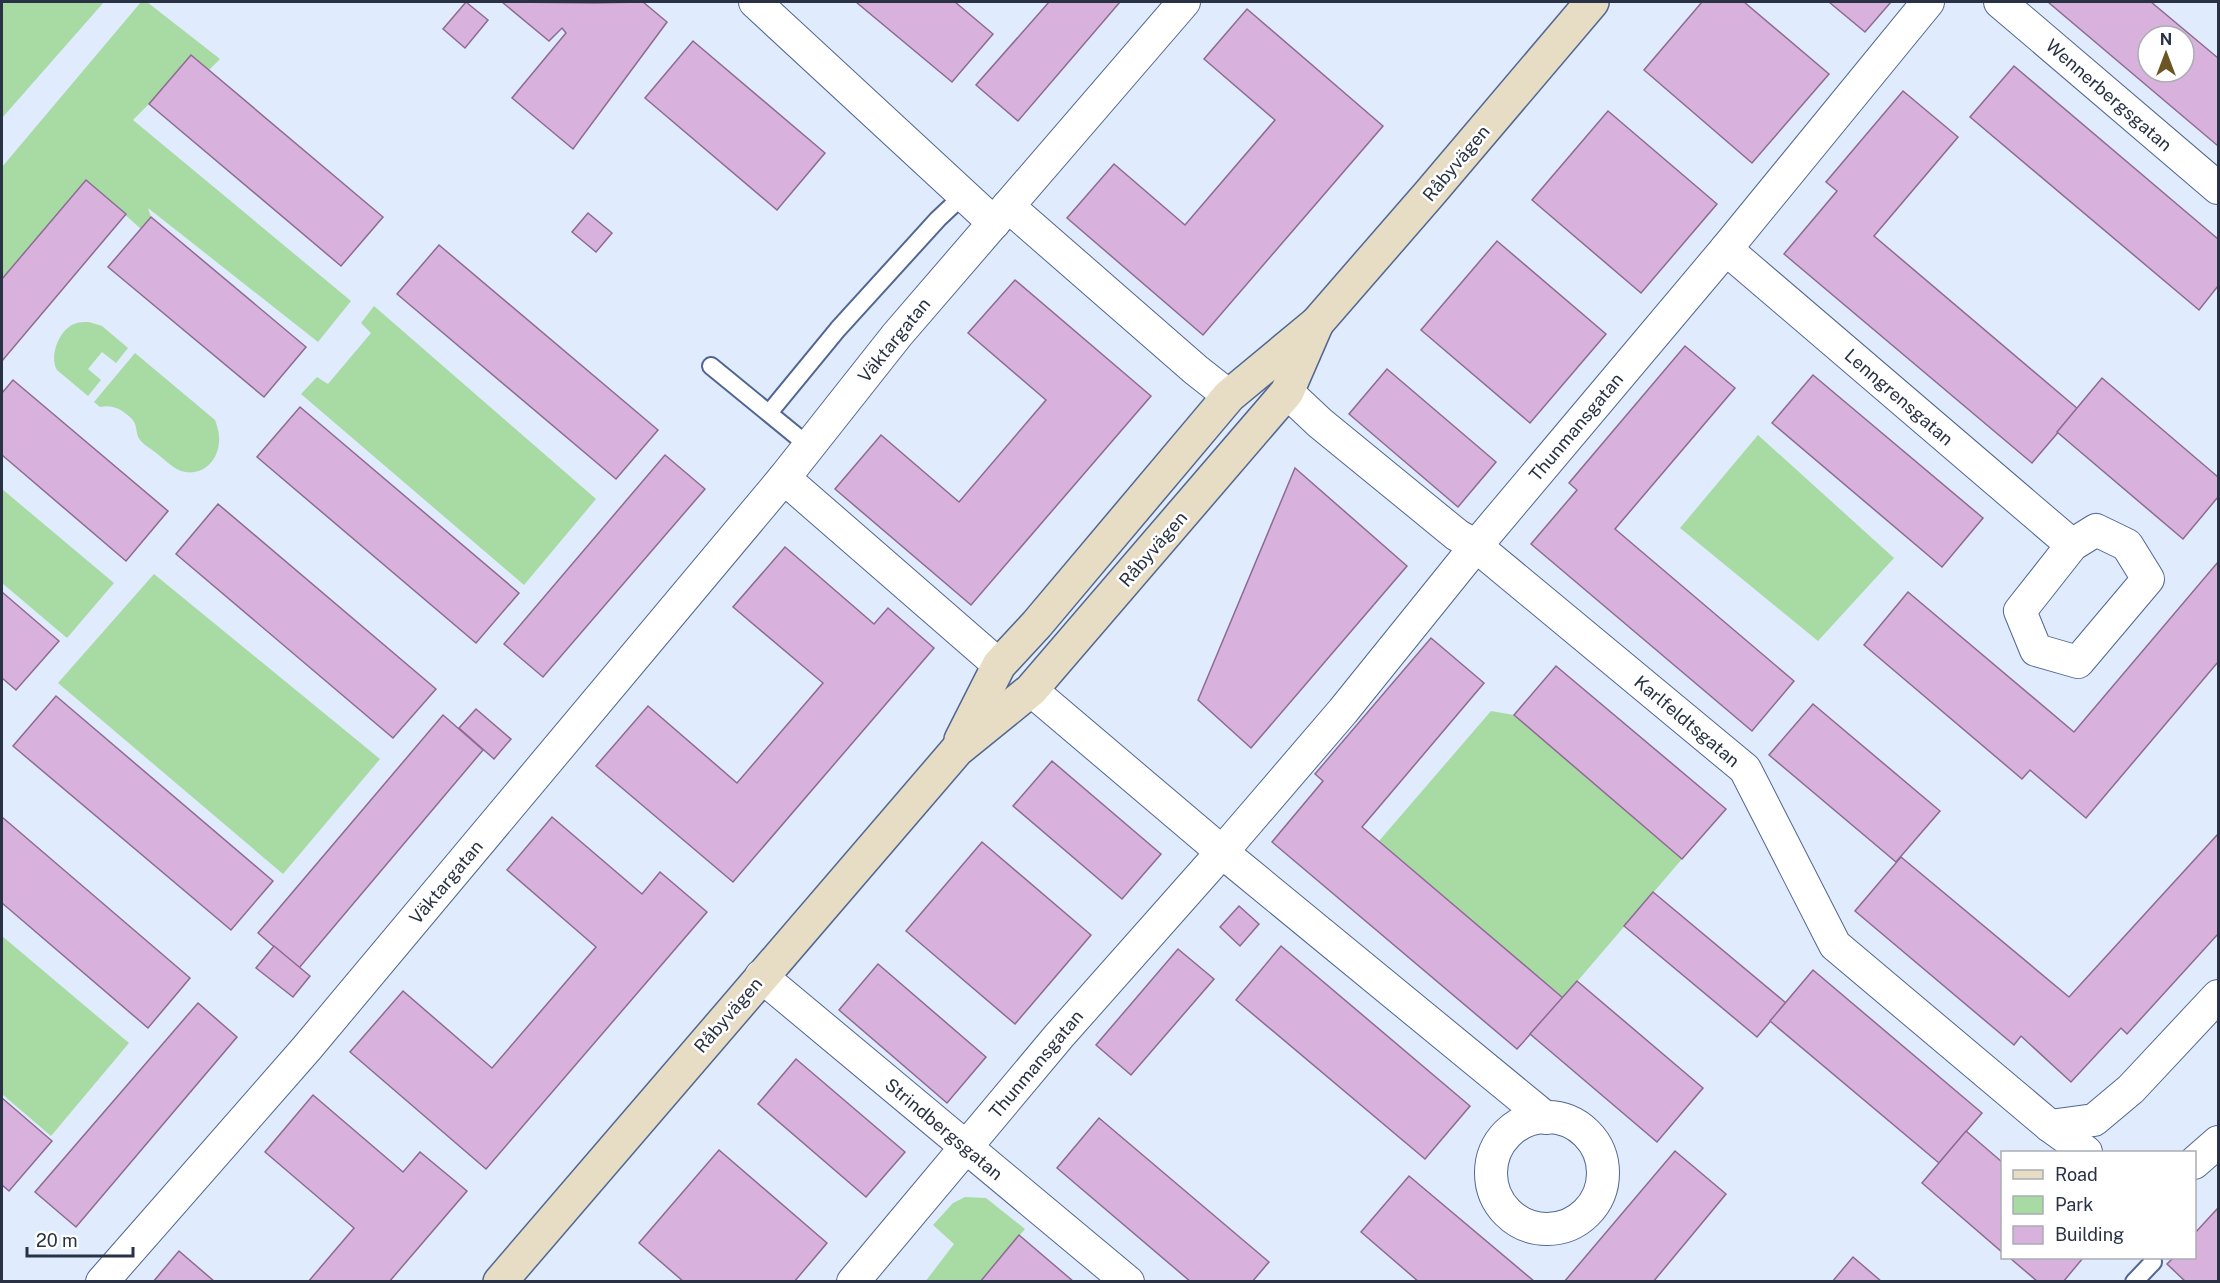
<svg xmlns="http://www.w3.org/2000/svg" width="2220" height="1283" viewBox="0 0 2220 1283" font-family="'Public Sans',sans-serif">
<rect width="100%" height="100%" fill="#e0ebfe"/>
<g fill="#a7dba3">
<polygon points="2,2 104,2 2,118"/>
<polygon points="141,2 147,2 220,59 209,70 191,55 149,104 133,120 351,301 318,342 148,208 151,217 141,229 86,180 2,279 2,167"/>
<polygon points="374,306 596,499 524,585 301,394 317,377 328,384 371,333 361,323"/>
<path d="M 89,322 L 102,326 L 128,348 L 116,363 L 102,352 L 88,369 L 101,380 L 88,396 L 57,370 C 49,356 59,330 74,324 C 79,322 84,322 89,322 Z"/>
<path d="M 135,353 L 215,420 C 219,431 221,440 217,452 C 212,467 197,476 181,471 C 171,467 163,458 155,452 C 150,448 144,445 140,440 C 135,434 138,425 132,419 C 123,410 113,404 100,407 L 94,402 Z"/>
<polygon points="1758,435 1894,558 1818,641 1680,528"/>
<polygon points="2,489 114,583 67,638 2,583"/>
<polygon points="154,574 380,759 283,874 58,683"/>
<polygon points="1491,711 1514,715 1682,859 1563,998 1379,841"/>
<polygon points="2,936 129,1043 51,1136 2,1094"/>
<polygon points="965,1197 986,1198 1025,1229 980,1281 925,1282 954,1244 933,1225 953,1203"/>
</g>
<g fill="#d8b2dc" stroke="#8e6b92" stroke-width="1.5" fill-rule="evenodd">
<polygon points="466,2 488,20 465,48 443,29"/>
<polygon points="502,2 595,3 643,2 667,22 573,149 512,98 566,33 562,28 549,41"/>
<polygon points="856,2 955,2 993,34 952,82"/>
<polygon points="1049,2 1120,2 1018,121 976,85"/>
<polygon points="1702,2 1744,2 1829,74 1752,163 1644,70"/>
<polygon points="1829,2 1891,2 1865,32"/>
<path d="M 2048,2 L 2151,2 L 2218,58 L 2218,146 ZM 2148,36 L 2184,36 L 2184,72 L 2148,72 Z"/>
<polygon points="1247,9 1383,126 1203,335 1067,218 1114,164 1185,225 1275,120 1204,59"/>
<polygon points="693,41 825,153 777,210 645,98"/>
<polygon points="191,55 383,217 341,266 149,104"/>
<polygon points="2014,66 2218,239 2218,286 2199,310 1970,117"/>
<polygon points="1903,91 1958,137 1874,236 2078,409 2032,463 1784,254 1837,191 1826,182"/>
<polygon points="1608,111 1717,204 1641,293 1532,200"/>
<polygon points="86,180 126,214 2,361 2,279"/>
<polygon points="588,213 612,233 596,252 572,232"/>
<polygon points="151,217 306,347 264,397 108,267"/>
<polygon points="1497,241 1606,334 1530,423 1421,330"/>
<polygon points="439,245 658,430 616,479 397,294"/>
<polygon points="1015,280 1151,396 971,605 835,489 881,435 959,502 1046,400 968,333"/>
<polygon points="1685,346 1735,388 1615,529 1794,681 1752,731 1531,544 1577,490 1569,483"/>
<polygon points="1387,369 1496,462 1458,507 1349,414"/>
<polygon points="1813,375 1983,518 1942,567 1772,423"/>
<polygon points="2102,378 2218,477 2218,497 2183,539 2057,432"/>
<polygon points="13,380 168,511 126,561 2,455 2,393"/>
<polygon points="300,407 519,593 476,643 257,457"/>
<polygon points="665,455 705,489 543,677 504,644"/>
<polygon points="1295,468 1407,566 1251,748 1198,700"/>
<polygon points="218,504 436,689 393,738 176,554"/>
<polygon points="785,547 874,624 888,608 934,648 733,882 596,766 648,706 737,783 823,683 733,607"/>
<polygon points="2218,562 2218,662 2086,818 2030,770 2022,779 1864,645 1908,592 2074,732"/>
<polygon points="2,592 59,641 16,690 2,678"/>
<polygon points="1431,638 1484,683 1362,827 1563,998 1517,1049 1272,842 1323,781 1315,774"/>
<polygon points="1556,666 1726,809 1682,859 1514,715"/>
<polygon points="56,696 273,881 231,930 13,746"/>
<polygon points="1813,704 1940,811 1896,862 1769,755"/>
<polygon points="476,709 511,739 494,759 459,728"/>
<polygon points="443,715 483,750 299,968 258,933"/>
<polygon points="1052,761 1161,854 1122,899 1013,806"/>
<polygon points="2,817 190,978 148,1028 2,903"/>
<polygon points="552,817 642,894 660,872 707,912 486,1169 350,1052 403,991 492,1068 596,947 507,870"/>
<polygon points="2218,834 2218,934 2127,1034 2121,1028 2071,1082 2021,1036 2014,1045 1855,911 1901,857 2069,997"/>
<polygon points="982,842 1091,935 1015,1024 906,931"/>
<polygon points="1653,892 1786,1003 1757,1037 1624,926"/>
<polygon points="1239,906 1259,924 1240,946 1220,927"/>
<polygon points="274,946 310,976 293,997 256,968"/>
<polygon points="1281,946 1470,1106 1425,1159 1236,1000"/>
<polygon points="1178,949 1214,979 1131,1075 1096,1045"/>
<polygon points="878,964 986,1057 947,1103 839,1010"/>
<polygon points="1813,970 1982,1113 1939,1163 1770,1021"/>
<polygon points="1577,981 1703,1088 1657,1142 1530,1034"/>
<polygon points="198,1003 237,1037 76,1227 35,1192"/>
<polygon points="796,1059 905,1152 866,1197 758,1104"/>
<polygon points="313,1095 403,1172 420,1152 467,1191 389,1282 308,1282 354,1228 265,1152"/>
<polygon points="2,1098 52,1141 9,1191 2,1185"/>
<polygon points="1099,1118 1269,1262 1252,1282 1191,1282 1057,1168"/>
<polygon points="1966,1131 2002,1162 2002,1252 1922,1183"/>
<polygon points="719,1150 827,1243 794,1282 684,1282 639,1243"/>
<polygon points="1675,1151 1726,1194 1653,1282 1564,1282"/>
<polygon points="1409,1176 1535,1282 1419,1282 1361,1232"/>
<polygon points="2218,1208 2218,1282 2186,1282 2167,1264 2173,1258 2194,1258 2194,1234"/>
<polygon points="1019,1235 1074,1282 980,1282"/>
<polygon points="179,1251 215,1282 153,1282"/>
<polygon points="1853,1257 1882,1282 1832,1282"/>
<polygon points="2010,1258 2083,1258 2063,1282 2038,1282"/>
</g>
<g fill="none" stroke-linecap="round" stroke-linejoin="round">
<g stroke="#516791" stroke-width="20">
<g id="lane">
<polyline points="711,366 810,447"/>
<polyline points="769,413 838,329 938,219 955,203 972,200"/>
<polyline points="2134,1282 2153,1262 2152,1258"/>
</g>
</g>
<g stroke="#516791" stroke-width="34">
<g id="street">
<polyline points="755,2 994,223"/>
<polyline points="2000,2 2218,188"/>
<polyline points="1008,206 1196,370 1229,396"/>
<polyline points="1726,249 2072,545 2096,530 2127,545 2148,579 2078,662 2036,650 2020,611 2072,545"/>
<polyline points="1287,392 1320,423 1457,535 1476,546 1745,769 1835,945 2050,1126 2086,1152"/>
<polyline points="784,478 999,665"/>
<polyline points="1031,690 1222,852 1343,711 1476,546 1726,249 1928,2"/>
<polyline points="761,976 1128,1282"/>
<circle cx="1547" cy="1173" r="56"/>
<polyline points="2050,1126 2094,1120 2131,1089 2218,996"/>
<polyline points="2194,1163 2218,1142"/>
<polyline points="102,1282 307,1048 784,478 897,335 1184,2"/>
<polyline points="853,1282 1059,1036 1222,852 1546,1118"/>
</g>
</g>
<g stroke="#516791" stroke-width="36">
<g id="secondary">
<polyline points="961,740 999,665 1037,624 1229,396 1317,323 1430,193 1592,2"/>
<polyline points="500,1282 957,750 1031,690 1287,392 1317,323"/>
</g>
</g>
<use href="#lane" stroke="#fff" stroke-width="16"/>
<use href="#street" stroke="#fff" stroke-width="32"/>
<use href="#secondary" stroke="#e7dcc4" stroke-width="33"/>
</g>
<g text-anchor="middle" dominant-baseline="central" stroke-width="5" stroke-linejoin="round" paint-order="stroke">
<g font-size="18" fill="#283244" stroke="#fff">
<text transform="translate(2109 95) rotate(41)">Wennerbergsgatan</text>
<text transform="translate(1456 163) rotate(-50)">Råbyvägen</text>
<text transform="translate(894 340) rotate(-51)">Väktargatan</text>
<text transform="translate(1899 397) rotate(41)">Lenngrensgatan</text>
<text transform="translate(1576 427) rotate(-50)">Thunmansgatan</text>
<text transform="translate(1153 549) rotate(-49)">Råbyvägen</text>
<text transform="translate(1687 721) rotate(40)">Karlfeldtsgatan</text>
<text transform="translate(446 882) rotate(-50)">Väktargatan</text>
<text transform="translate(728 1015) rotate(-49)">Råbyvägen</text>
<text transform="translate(1036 1064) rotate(-50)">Thunmansgatan</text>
<text transform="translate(944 1129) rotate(40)">Strindbergsgatan</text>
</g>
</g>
<rect width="2220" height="1283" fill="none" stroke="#283244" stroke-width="6"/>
<rect x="2001" y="1151" width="195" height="108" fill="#ffffff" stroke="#a9adb4" stroke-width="1.5"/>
<rect x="2013" y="1170" width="30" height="9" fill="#e7dcc4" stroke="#a9adb4" stroke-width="1.5"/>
<text x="2055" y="1181" font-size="18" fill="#283244">Road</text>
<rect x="2013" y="1196" width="30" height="18" fill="#a7dba3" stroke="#a9adb4" stroke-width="1.5"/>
<text x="2055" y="1211" font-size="18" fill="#283244">Park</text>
<rect x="2013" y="1226" width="30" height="18" fill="#d8b2dc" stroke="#a9adb4" stroke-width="1.5"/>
<text x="2055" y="1241" font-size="18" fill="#283244">Building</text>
<g transform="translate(2166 54)"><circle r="28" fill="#ffffff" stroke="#a9adb4" stroke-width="1.5"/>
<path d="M0-4.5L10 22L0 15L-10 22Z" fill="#6c5525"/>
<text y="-9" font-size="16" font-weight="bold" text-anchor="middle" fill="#283244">N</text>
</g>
<path d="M27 1247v9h106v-9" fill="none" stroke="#283244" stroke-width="3"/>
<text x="36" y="1247" font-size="18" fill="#283244" stroke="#ffffff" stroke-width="4.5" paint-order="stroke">20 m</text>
</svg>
